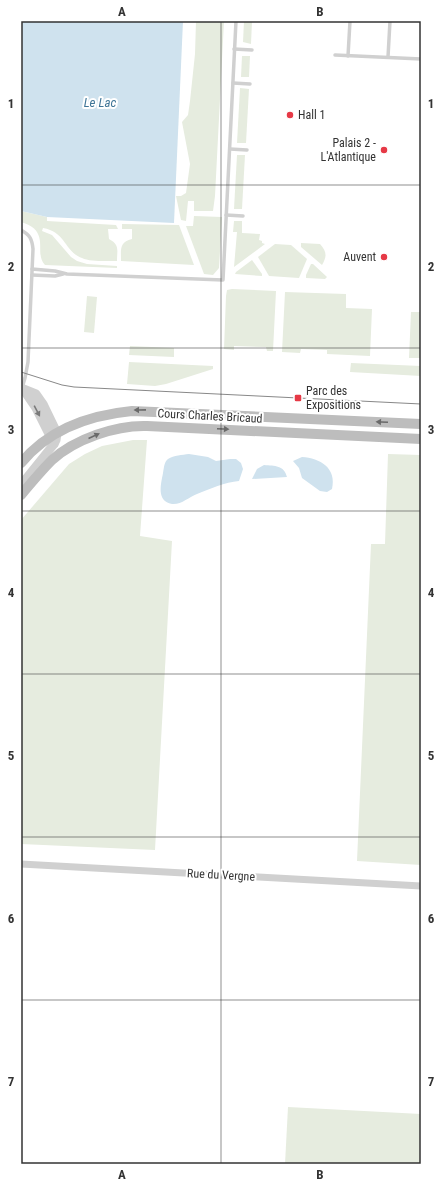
<svg xmlns="http://www.w3.org/2000/svg" width="442" height="1185" viewBox="0 0 442 1185" font-family="'Roboto Condensed',sans-serif">
<rect width="100%" height="100%" fill="#fff"/>
<g fill="#e6ecdf">
<polygon points="196,21 224,21 215,196 213,211 194,211 194,201 188,201 186,221 181,220 176,196 181,196 186,193 190,164 182,122 188,115 190,101 195,54"/>
<polygon points="244,21 252,21 251,44 243,42"/>
<polygon points="242,56 250,56 249,77 241,77"/>
<polygon points="240,88 249,89 246,143 237,143"/>
<polygon points="237,155 245,155 242,209 234,209"/>
<path d="M 21,211 L 47,217 L 47,221 L 116,225 L 118,229 L 108,229 L 109,239 C 120,245 117,250 117,261 C 107,261 90,262 82,258 C 64,251 66,232 43,228 L 42,231 L 52,235 L 71,257 L 77,261 L 87,264 L 117,266 L 117,268 L 45,265 C 33,253 52,231 21,222 Z"/>
<polygon points="194,216 222,217 219,268 213,275 204,274 186,226 193,226"/>
<polygon points="234,221 242,221 242,233 260,234 259,240 262,241 262,243 265,244 234,267 237,232 233,232"/>
<path d="M 122,224 L 179,225 L 194,265 L 121,261 C 121,250 119,242 132,239 L 132,229 L 122,229 Z"/>
<path d="M 301,243 L 320,244 C 327,252 327,256 322,265 L 301,247 Z"/>
<polygon points="275,244 291,245 307,259 299,278 269,276 258,257"/>
<polygon points="252,260 262,274 262,276 235,274 236,272"/>
<polygon points="311,264 313,264 327,277 325,279 306,278 306,275"/>
<polygon points="232,289 276,291 273,351 267,351 266,347 234,346 234,350 224,349 226,296 227,290"/>
<polygon points="285,292 346,294 346,308 372,309 370,356 327,354 327,350 301,349 300,353 282,352"/>
<polygon points="87,296 97,297 94,333 84,332"/>
<polygon points="411,312 421,312 421,358 409,358"/>
<polygon points="130,346 174,348 174,357 129,355"/>
<polygon points="129,362 213,366 213,369 166,384 155,386 127,384"/>
<polygon points="351,363 421,366 421,376 350,372"/>
<polygon points="133,440 147,440 140,536 172,541 155,850 21,844 21,520 69,464 85,454 102,446"/>
<polygon points="388,454 421,455 421,865 357,861 371,544 385,544"/>
<polygon points="288,1107 421,1114 421,1164 285,1164"/>
</g>
<g fill="#cfe2ee">
<polygon points="21,21 183,21 174,223 47,217 21,211"/>
<path d="M 189,454 L 208,457 L 216,461 L 230,459 L 236,459 L 241,463 L 243,469 L 239,481 C 225,482 210,489 197,494 C 189,497 181,505 172,504 C 156,501 161,484 163,473 C 164,468 164,462 168,459 C 174,455 182,455 189,454 Z"/>
<path d="M 302,457 C 320,458 337,468 332,489 L 327,492 L 320,491 L 302,478 L 299,468 L 293,461 Z"/>
<path d="M 264,465 C 275,466 284,465 287,477 L 252,479 L 257,469 Z"/>
</g>
<g fill="none" stroke-linecap="round" stroke-linejoin="round">
<g stroke="#d0d0d0" stroke-width="3.5">
<polyline points="234,49 252,50"/>
<polyline points="335,55 421,59"/>
<polyline points="348,56 350,21"/>
<polyline points="388,57 390,21"/>
<polyline points="233,83 250,84"/>
<polyline points="230,149 247,150"/>
<polyline points="226,215 243,216"/>
<path d="M 21,230 C 30,235 32,239 33,249 L 28,362 L 25,378 L 22,388"/>
<polyline points="32,269 55,271 67,274 223,280 236,21"/>
<polyline points="32,275 55,276 63,274"/>
</g>
<polyline stroke="#d0d0d0" stroke-width="7" points="21,864 421,886"/>
<g stroke="#d0d0d0" stroke-width="9">
<polyline points="21,388 36,394 43,404 57,433 56,440 54,444 21,485"/>
<polyline points="23,389 36,408 54,444"/>
</g>
<g stroke="#bdbdbd" stroke-width="10">
<path d="M 21,463 C 49,429 90,415 132,411 L 421,424"/>
<path d="M 21,495 C 31,483 41,471 52,460 C 75,439 116,425 147,426 L 421,439"/>
</g>
<polyline stroke="#888" stroke-width="1" points="21,372 62,385 74,387 421,404"/>
</g>
<defs><path id="oneway-solid" d="M-6-.8H1V-3.2L6.5 0L1 3.2V.8H-6Z"/></defs>
<g fill="#6a6a6a">
<use href="#oneway-solid" transform="translate(140 410) rotate(179)"/>
<use href="#oneway-solid" transform="translate(382 422) rotate(-177)"/>
<use href="#oneway-solid" transform="translate(223 429) rotate(3)"/>
<use href="#oneway-solid" transform="translate(94 436) rotate(-24)"/>
</g>
<use fill="#7a7a7a" href="#oneway-solid" transform="translate(37 411) rotate(62)"/>
<path fill="none" stroke="#333" stroke-width="1" stroke-opacity="0.55" d="M 221,21 L 221,1164M 21,185 L 421,185M 21,348 L 421,348M 21,511 L 421,511M 21,674 L 421,674M 21,837 L 421,837M 21,1000 L 421,1000"/>
<g fill="#e63946" stroke="#fff" stroke-width="1.5">
<circle cx="290" cy="115" r="4"/>
<circle cx="384" cy="150" r="4"/>
<circle cx="384" cy="257" r="4"/>
<rect x="294" y="394" width="8" height="8" rx="2"/>
</g>
<g text-anchor="middle" dominant-baseline="central" stroke-width="4" stroke-linejoin="round" paint-order="stroke">
<g font-size="12" fill="#333" stroke="#fff" text-anchor="start">
<text x="298" y="115">Hall 1</text>
<text x="376" y="143" text-anchor="end">Palais 2 -<tspan x="376" dy="14">L'Atlantique</tspan></text>
<text x="376" y="257" text-anchor="end">Auvent</text>
<text x="306" y="391">Parc des<tspan x="306" dy="14">Expositions</tspan></text>
</g>
<g font-size="12" fill="#333" stroke="#fff">
<text transform="translate(210 416) rotate(3)">Cours Charles Bricaud</text>
<text transform="translate(221 875) rotate(3)">Rue du Vergne</text>
</g>
<g font-size="13" font-style="italic" fill="#3f7597" stroke="#fff">
<text x="100" y="102">Le Lac</text>
</g>
</g>
<rect width="442" height="1185" fill="none" stroke="#ffffff" stroke-width="44"/>
<rect x="22" y="22" width="398" height="1141" fill="none" stroke="#333" stroke-width="1.5"/>
<g font-size="13" text-anchor="middle" font-weight="bold" fill="#333">
<text x="122" y="16">A</text>
<text x="320" y="16">B</text>
<text x="11" y="108">1</text>
<text x="431" y="108">1</text>
<text x="11" y="271">2</text>
<text x="431" y="271">2</text>
<text x="11" y="434">3</text>
<text x="431" y="434">3</text>
<text x="11" y="597">4</text>
<text x="431" y="597">4</text>
<text x="11" y="760">5</text>
<text x="431" y="760">5</text>
<text x="11" y="923">6</text>
<text x="431" y="923">6</text>
<text x="11" y="1086">7</text>
<text x="431" y="1086">7</text>
<text x="122" y="1179">A</text>
<text x="320" y="1179">B</text>
</g>
</svg>
